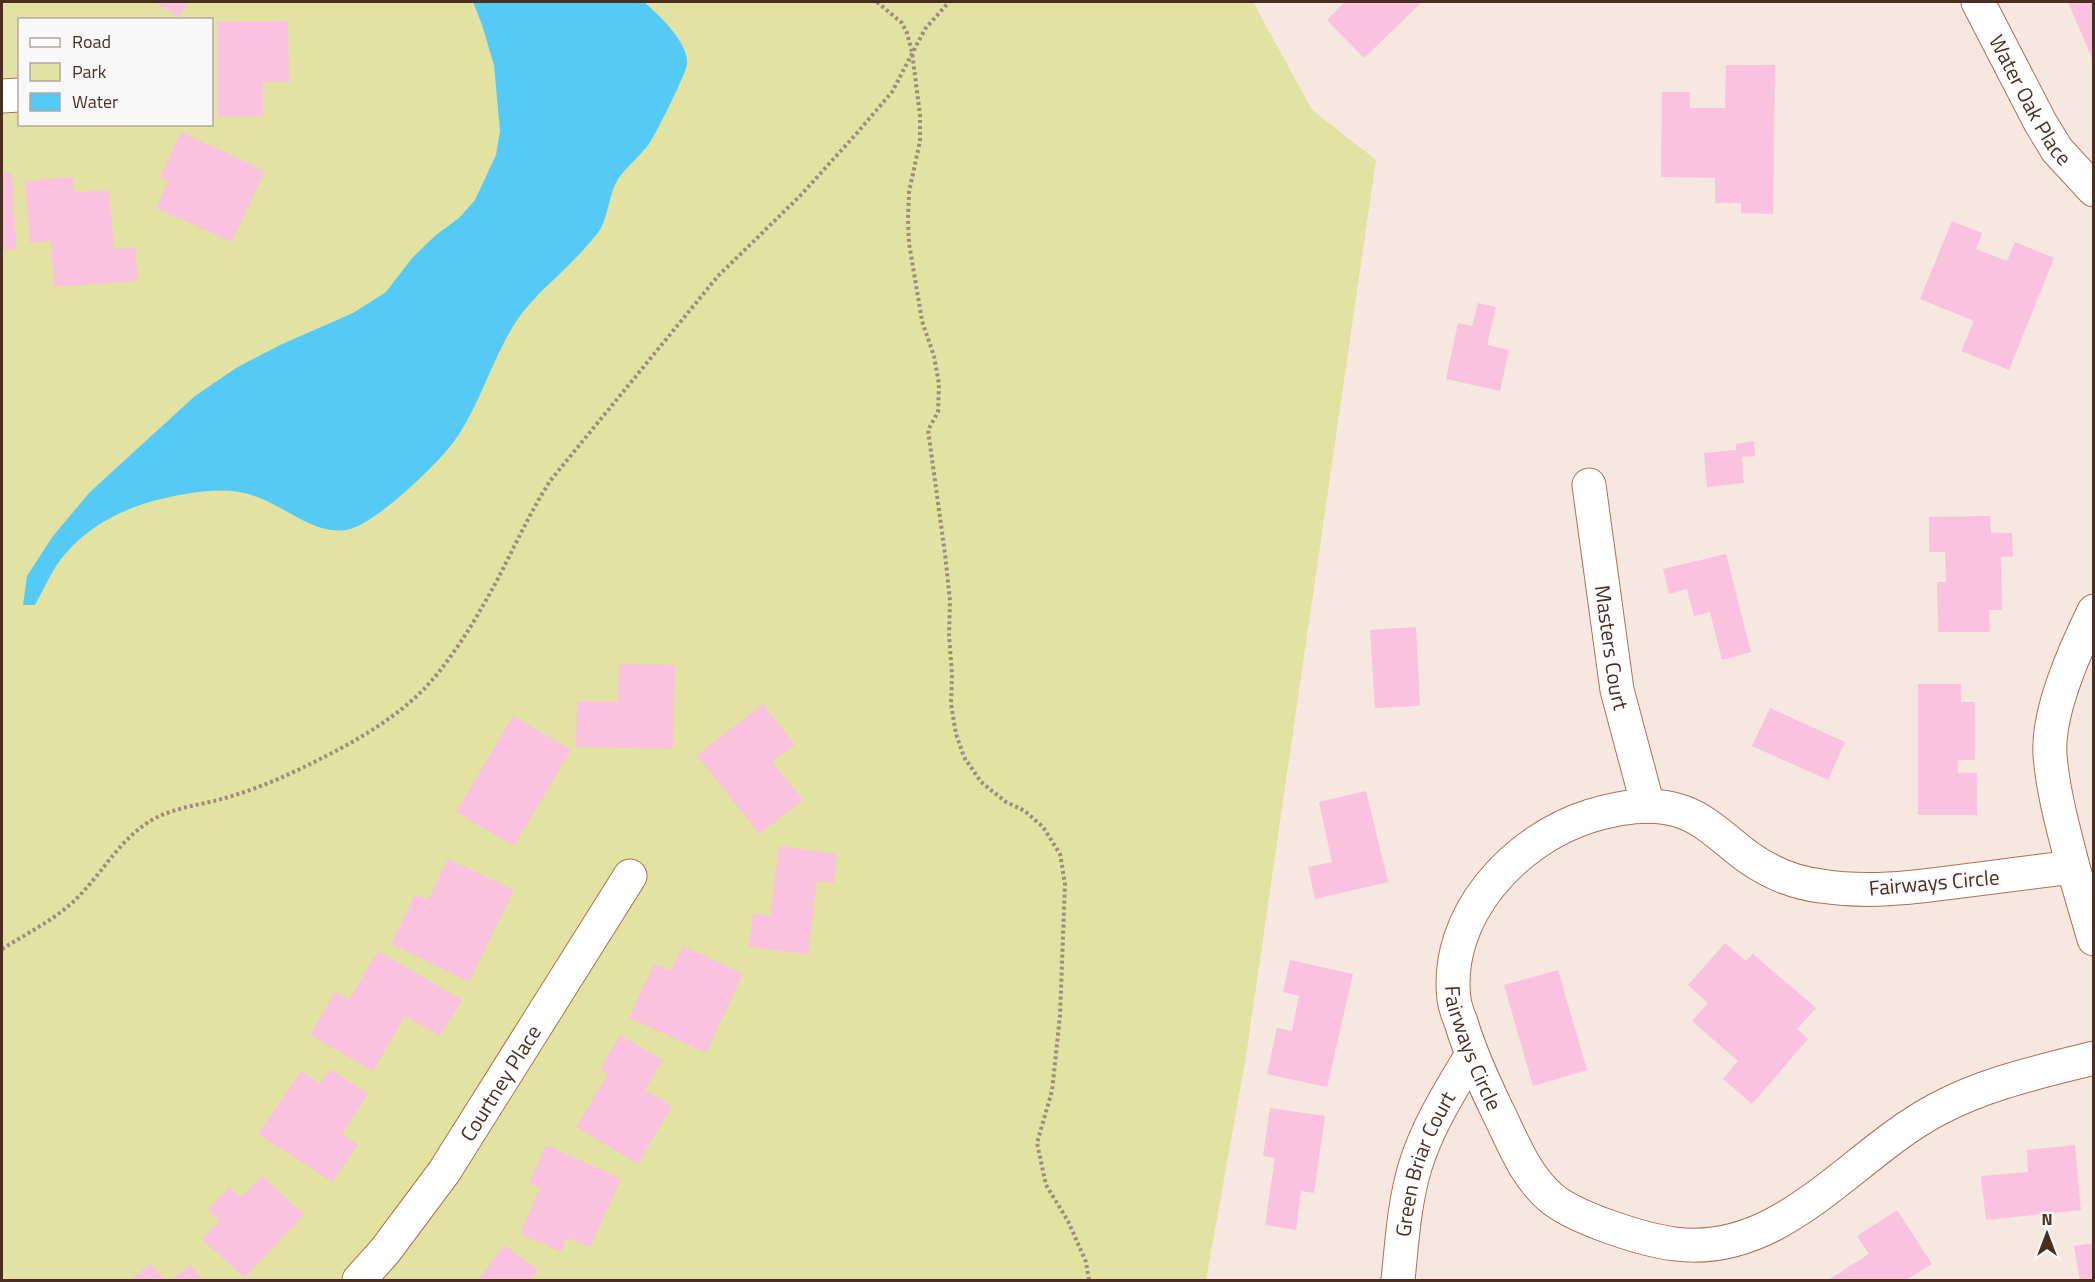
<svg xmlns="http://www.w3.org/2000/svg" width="2095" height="1282" viewBox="0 0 2095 1282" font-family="'Titillium Web',sans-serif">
<rect width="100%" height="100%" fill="#f6e7e0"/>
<path fill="#e2e2a2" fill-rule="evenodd" d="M 2,2 L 1253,2 L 1312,110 L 1376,160 L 1246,1056 L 1206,1280 L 2,1280 ZM 20,20 L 212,20 L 212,124 L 20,124 Z"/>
<path fill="#56caf7" d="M 473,2 L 644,2 C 659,15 689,43 687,64 C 686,74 656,134 649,144 C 640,156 627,166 618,179 C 609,194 609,212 601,228 C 597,235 590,242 585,248 C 563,273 536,293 517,320 C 492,358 481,403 455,440 C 438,464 380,519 353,528 C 320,540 287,507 257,497 C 234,488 210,490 186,494 C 141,501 98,517 67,552 C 54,565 44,589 35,605 L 23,605 L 27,576 L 53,536 L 90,492 L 195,396 L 236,368 L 280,345 L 353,313 L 386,292 L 413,257 L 436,235 L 459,218 L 475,200 L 496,155 L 500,131 L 494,65 L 482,25 Z"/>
<g fill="#fac2de">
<polygon points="154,2 189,2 179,17"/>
<polygon points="1345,2 1422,2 1364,58 1327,20"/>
<polygon points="2068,2 2094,2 2094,61 2093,61"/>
<polygon points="288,21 289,82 263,82 263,116 218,117 217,22"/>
<polygon points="1726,65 1775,65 1773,214 1741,213 1741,203 1715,203 1715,178 1661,177 1662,92 1690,92 1690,108 1725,108"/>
<polygon points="181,132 265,171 232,242 156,208 168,181 160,177"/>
<polygon points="2,173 12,173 16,249 2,250"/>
<polygon points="73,177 74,192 109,190 114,249 135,247 138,281 54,287 51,241 30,243 25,181"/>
<polygon points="1952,221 1982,233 1976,249 2007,261 2015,242 2054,258 2009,370 1961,351 1974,321 1920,299"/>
<polygon points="1478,303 1496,307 1487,345 1509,350 1500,391 1446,379 1458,323 1472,326"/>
<polygon points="1754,441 1755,456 1742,457 1744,483 1707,487 1704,453 1736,450 1736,444"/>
<polygon points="1990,516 1991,533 2012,533 2013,557 2001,557 2002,610 1989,610 1990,632 1938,632 1937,582 1946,582 1945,552 1929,552 1929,517"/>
<polygon points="1726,554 1751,652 1722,660 1710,612 1694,616 1687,589 1669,594 1663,569"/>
<polygon points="1416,627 1420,706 1375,708 1370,630"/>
<polygon points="619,664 675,665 673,749 576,747 577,701 618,702"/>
<polygon points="1918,684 1961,684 1961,702 1975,702 1975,760 1958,760 1958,773 1977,773 1977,815 1918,815"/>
<polygon points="763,704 795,745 772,762 803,800 759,834 697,755"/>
<polygon points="1770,708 1845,742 1828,780 1752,746"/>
<polygon points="513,716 571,750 514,846 456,812"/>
<polygon points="1366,791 1388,882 1315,899 1308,867 1332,862 1319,802"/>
<polygon points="779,846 837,854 834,883 817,881 808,954 749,947 753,914 770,916"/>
<polygon points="448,859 514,890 469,982 391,944 415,895 428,900"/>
<polygon points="1725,943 1746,961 1753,954 1816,1008 1797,1029 1808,1039 1752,1104 1723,1079 1738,1061 1692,1021 1708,1003 1688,985"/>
<polygon points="683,946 743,974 706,1053 629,1018 654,964 671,971"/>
<polygon points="378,951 462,1000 440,1036 405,1016 373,1071 310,1035 335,992 349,1000"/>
<polygon points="1290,960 1353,974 1327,1087 1267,1074 1277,1028 1292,1031 1299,996 1283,992"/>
<polygon points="1558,970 1587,1070 1533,1086 1504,985"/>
<polygon points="620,1035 663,1060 645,1090 672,1106 638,1164 576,1127 608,1074 600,1069"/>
<polygon points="330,1069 368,1094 342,1134 358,1145 332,1182 258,1134 301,1071 320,1084"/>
<polygon points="1270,1108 1325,1116 1314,1193 1301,1191 1296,1230 1265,1225 1275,1158 1263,1156"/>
<polygon points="546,1145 621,1179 590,1247 567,1237 561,1252 520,1234 540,1188 529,1183"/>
<polygon points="2075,1145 2081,1210 1986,1220 1981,1176 2028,1172 2027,1150"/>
<polygon points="262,1176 304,1215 244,1278 202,1239 219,1221 208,1210 229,1187 241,1198"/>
<polygon points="1897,1210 1932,1264 1906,1280 1828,1280 1869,1254 1857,1236"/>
<polygon points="2094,1243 2094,1280 2080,1280 2074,1246"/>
<polygon points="504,1245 538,1270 530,1280 478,1280"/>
<polygon points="150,1264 165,1280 130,1280"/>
<polygon points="190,1265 202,1280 171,1280"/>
</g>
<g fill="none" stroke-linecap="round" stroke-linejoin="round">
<g stroke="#af7051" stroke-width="35">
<g id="minor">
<path id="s1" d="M 1978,2 L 2040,122 L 2057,150 L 2094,190"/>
<polyline points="2,96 20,95"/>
<path id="s2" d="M 1589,485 L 1617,690 L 1648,806"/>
<path d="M 2073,867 C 2064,831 2053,793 2050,755 C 2047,712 2075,650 2094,611"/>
<path id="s3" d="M 2094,939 L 2073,867 C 2033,872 1994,877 1955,882 C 1910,888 1866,893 1821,886 C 1795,883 1769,872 1748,857 C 1727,842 1708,821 1683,812 C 1653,801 1620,807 1590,816 C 1514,840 1444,916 1454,999 C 1455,1007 1458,1015 1461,1022 C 1470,1053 1483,1081 1497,1110 C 1512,1140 1524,1174 1550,1197 C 1574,1218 1643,1240 1675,1244 C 1782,1258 1851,1155 1936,1110 C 1986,1083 2039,1072 2094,1058"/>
<path id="s4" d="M 359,1280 L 385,1251 L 444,1172 L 630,876"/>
<path id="s5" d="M 1398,1280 C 1402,1242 1404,1204 1415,1167 C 1427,1127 1450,1091 1471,1056"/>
</g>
</g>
<g stroke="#a08b81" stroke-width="4" stroke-dasharray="3 3" stroke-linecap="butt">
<polyline points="877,2 902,23 907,33 912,52 920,115 920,141 909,192 908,220 909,243 922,321 934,356 939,384 938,412 928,430 945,554 950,601 949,635 952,675 951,704 956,734 964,757 981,782 1006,802 1025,811 1043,827 1060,854 1065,884 1060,1016 1052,1091 1037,1143 1046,1185 1068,1221 1086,1262 1089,1280"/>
<path d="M 2,949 C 26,934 52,921 73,902 C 101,876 119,839 152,820 C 174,807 202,805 225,798 C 253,790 280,779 306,766 C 347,746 390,723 423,690 C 443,670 467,634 481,609 C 506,567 524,522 550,481 L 718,276 L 800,196 L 857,133 L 892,92 L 925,29 L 949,2"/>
</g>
<use href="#minor" stroke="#fff" stroke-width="33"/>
</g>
<g text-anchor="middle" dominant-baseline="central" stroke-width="4.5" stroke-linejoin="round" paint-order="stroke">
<g font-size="21" fill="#492e21" stroke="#f8f8f8">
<text stroke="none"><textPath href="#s1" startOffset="111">Water Oak Place</textPath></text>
<text stroke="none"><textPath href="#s2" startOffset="164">Masters Court</textPath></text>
<text transform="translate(1934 882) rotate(-5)">Fairways Circle</text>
<text stroke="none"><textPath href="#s3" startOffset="880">Fairways Circle</textPath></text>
<text stroke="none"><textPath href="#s4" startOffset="243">Courtney Place</textPath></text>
<text stroke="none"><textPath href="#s5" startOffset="120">Green Briar Court</textPath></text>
</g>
</g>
<rect width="2095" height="1282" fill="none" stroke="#492e21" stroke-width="6"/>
<rect x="18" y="18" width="195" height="108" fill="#f8f8f8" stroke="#b2a7a2" stroke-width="1.5"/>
<rect x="30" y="38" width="30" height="9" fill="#ffffff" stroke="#b2a7a2" stroke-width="1.5"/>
<text x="72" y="48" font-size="18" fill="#492e21">Road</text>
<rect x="30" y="63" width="30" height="18" fill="#e2e2a2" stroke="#b2a7a2" stroke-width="1.5"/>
<text x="72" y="78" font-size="18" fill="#492e21">Park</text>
<rect x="30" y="93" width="30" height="18" fill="#56caf7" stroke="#b2a7a2" stroke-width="1.5"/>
<text x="72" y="108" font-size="18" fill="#492e21">Water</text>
<g transform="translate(2047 1234)" stroke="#f8f8f8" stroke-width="4.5" paint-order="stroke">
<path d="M0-4.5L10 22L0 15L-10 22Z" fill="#492e21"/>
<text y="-9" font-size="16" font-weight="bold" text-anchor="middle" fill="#492e21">N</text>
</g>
</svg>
